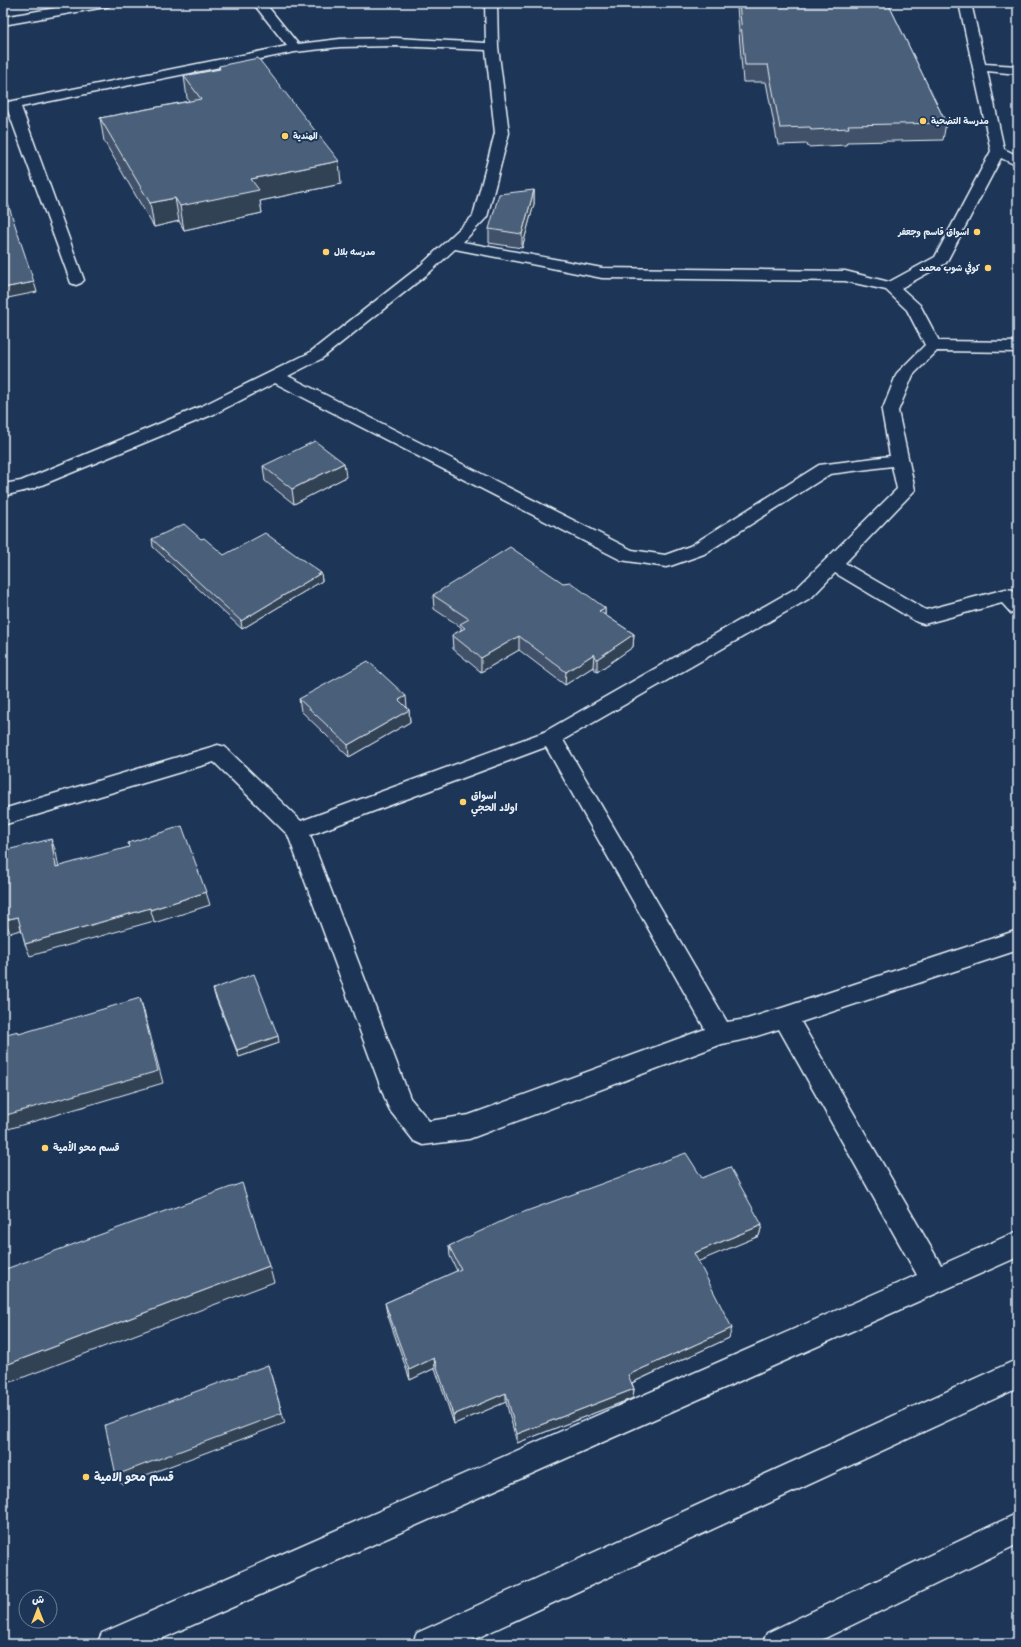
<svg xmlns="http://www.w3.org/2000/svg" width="1021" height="1647" viewBox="0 0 1021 1647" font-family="'Balsamiq Sans','Playpen Sans Arabic',sans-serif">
<rect width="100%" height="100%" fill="#1d3557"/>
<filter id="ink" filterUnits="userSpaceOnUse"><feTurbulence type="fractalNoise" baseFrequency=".025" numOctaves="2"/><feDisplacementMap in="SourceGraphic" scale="8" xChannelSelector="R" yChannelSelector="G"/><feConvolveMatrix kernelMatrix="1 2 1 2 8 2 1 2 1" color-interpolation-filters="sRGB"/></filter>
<g filter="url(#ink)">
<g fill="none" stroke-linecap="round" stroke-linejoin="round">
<g stroke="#e8f1f8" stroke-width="3">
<g id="minor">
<polygon points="85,3 111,3 109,6 105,7 3,25 3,17"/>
<path d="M 253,3 L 265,3 L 298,44 L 340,39 L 396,38 L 486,43 L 485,3 L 497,3 L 498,47 L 509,133 L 487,217 L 463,242 L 602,268 L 845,271 L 889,282 L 935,257 L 991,151 L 959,3 L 971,3 L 985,64 L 1018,66 L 1018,74 L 987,71 L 1004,149 L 1018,156 L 1018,166 L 1001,158 L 946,263 L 901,288 L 920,305 L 939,341 L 1018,342 L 1018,352 L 937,351 L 913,375 L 898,411 L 915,490 L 845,563 L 926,610 L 1006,589 L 1013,590 L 1018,596 L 1018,615 L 1011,613 L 1002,603 L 924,624 L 917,622 L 835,573 L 812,597 L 563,740 L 727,1022 L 747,1019 L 785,1007 L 1018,930 L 1018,950 L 801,1022 L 941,1265 L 1018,1231 L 1018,1257 L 150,1644 L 97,1644 L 102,1633 L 917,1275 L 779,1029 L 747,1039 L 722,1044 L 469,1139 L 423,1145 L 414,1141 L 391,1112 L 387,1104 L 288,835 L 214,762 L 3,825 L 3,809 L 218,745 L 225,747 L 301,821 L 544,732 L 798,587 L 897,489 L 892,466 L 830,474 L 704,554 L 673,565 L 666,567 L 621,560 L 275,383 L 214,414 L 32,489 L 3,496 L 3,484 L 21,481 L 202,406 L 309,353 L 420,266 L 473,216 L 495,133 L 486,50 L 396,46 L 340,47 L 295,52 L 21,107 L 84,280 L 81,283 L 76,285 L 71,283 L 6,105 L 8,102 L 13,101 L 287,46 ZM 455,249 L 602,278 L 845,281 L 886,290 L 907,310 L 925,345 L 897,373 L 882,411 L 890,456 L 819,465 L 690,546 L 665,555 L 632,550 L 288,376 L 321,359 L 430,272 ZM 546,747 L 705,1029 L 469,1115 L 429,1121 L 410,1098 L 310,835 Z"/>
<polygon points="1018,1359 1018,1388 464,1644 412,1644 417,1633"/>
<polygon points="1018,1513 1018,1544 813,1644 762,1644 767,1633"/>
</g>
</g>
<use href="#minor" fill="#1d3557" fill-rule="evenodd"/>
</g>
<g fill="#3f5169" stroke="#e8f1f8">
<polygon points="737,3 888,3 946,123 943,140 847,142 846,145 808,147 807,144 778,145 766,82 743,82 737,7"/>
<polygon points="219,66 341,184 260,201 262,213 184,230 179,221 154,227 104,141 100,118 189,101 187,98 184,76 219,69"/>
<polygon points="534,190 534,204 522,248 489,243 489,229"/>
<polygon points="263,466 346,477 294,504 265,481"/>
<polygon points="152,539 201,539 224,555 321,573 322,581 242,629 153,547"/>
<polygon points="563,583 605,608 605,615 634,634 633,647 597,672 593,667 565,685 519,650 481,672 453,649 452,635 461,630 461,627 434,609 433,595"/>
<polygon points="299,699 407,707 409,710 410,722 349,757 301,711"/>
<polygon points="213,989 279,1043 239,1057 215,996"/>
<polygon points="702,1178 762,1225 759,1236 698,1261 729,1338 632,1383 634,1389 633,1398 517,1443 506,1402 454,1424 435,1368 410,1380 387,1313 385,1303 457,1271 450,1256 449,1246"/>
</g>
<g fill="#334255" stroke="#e8f1f8">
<polygon points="339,161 341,184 260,201 262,213 184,230 180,206 251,179"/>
<polygon points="534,190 534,204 522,248 522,234"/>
<polygon points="175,198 179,221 154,227 150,203"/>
<polygon points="34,282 37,292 3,299 3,288"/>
<polygon points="344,463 346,477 294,504 292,489"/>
<polygon points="321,573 322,581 242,629 241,621"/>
<polygon points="605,608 605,621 599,611"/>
<polygon points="634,634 633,647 597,672 597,659"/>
<polygon points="519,636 519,650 481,672 481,658"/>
<polygon points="594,654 593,667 565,685 566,672"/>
<polygon points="406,696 407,708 399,700"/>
<polygon points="409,710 410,722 349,757 348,745"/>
<polygon points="51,839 56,852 61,880 56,867"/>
<polygon points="206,892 210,905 154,923 150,910"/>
<polygon points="150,908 154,921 30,956 25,944"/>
<polygon points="18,917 24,929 10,933 5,920"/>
<polygon points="140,998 144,1011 163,1083 5,1130 3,1126 3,1116"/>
<polygon points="278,1036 279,1043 239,1057 237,1050"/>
<polygon points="762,1225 759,1236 692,1264 694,1253"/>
<polygon points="269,1266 274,1282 3,1385 3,1366"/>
<polygon points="732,1328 729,1338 627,1385 628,1375"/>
<polygon points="434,1358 435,1368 410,1380 409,1370"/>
<polygon points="268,1365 285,1423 122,1484 116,1475"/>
<polygon points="634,1389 633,1398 517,1443 517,1434"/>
<polygon points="506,1393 506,1402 454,1424 453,1415"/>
</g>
<g fill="#495e7a" stroke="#e8f1f8">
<polygon points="739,3 888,3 946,123 848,125 849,128 811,130 810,127 780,128 768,65 745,65"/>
<polygon points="258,58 339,161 251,179 259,190 180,206 175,198 150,203 100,118 201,99 184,76 220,69 219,66"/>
<polygon points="534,190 522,234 489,229 499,194"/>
<polygon points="8,204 34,282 3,288 3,205"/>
<polygon points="315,441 344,463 292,489 263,466"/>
<polygon points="184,524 201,539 204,538 224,555 265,533 321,573 241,621 152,539"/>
<polygon points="510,547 563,583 570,582 605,608 599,611 634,634 597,659 594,654 566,672 519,636 481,658 452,635 465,628 460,624 469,619 433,595"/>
<polygon points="368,661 406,696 399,700 409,710 348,745 299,699"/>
<polygon points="182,826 206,892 150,910 150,908 25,944 18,917 5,920 3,914 3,851 51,839 56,867 129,847 128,843"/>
<polygon points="254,974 278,1036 237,1050 213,989"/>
<polygon points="140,998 158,1071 3,1116 3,1035 18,1031 19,1034"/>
<polygon points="686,1153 702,1178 730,1167 762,1225 694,1253 732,1328 628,1375 634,1389 517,1434 506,1393 453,1415 434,1358 409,1370 385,1303 461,1269 449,1246 513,1216"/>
<polygon points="242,1183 269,1266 3,1366 3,1270"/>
<polygon points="268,1365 282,1413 116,1475 105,1425"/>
</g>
</g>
<g fill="#ffd166" stroke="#1d3557" stroke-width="1.5">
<circle cx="923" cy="121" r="4"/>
<circle cx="285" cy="136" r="4"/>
<circle cx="977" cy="232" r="4"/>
<circle cx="326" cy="252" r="4"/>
<circle cx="988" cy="268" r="4"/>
<circle cx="463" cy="802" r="4"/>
<circle cx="45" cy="1148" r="4"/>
<circle cx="86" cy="1477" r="4"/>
</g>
<g text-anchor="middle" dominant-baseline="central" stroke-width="4" stroke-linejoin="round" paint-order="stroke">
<g font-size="9" font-weight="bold" fill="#e8f1f8" stroke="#1d3557" text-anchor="start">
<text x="931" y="121">مدرسة التضحية</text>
<text x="293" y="136">الهندية</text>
<text x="969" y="232" text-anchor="end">اسواق قاسم وجعفر</text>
<text x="334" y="252">مدرسه بلال</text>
<text x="980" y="268" text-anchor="end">كوفي شوب محمد</text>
</g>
<g font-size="10" font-weight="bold" fill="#e8f1f8" stroke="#1d3557" text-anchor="start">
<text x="471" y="796">اسواق<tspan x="471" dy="12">اولاد الحجي</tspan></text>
<text x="53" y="1148">قسم محو الأمية</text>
</g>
<g font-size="12" font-weight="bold" fill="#e8f1f8" stroke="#1d3557" text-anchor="start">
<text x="94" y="1477">قسم محو الامية</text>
</g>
</g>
<rect width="1021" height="1647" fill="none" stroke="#1d3557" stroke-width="16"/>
<rect x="8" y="8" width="1005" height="1631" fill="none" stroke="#e8f1f8" stroke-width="1.5" filter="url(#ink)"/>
<g transform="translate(38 1609)"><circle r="19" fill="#1d3557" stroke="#6e8097"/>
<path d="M0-3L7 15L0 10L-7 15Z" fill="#ffd166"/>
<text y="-6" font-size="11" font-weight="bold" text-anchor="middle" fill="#e8f1f8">ش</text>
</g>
</svg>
